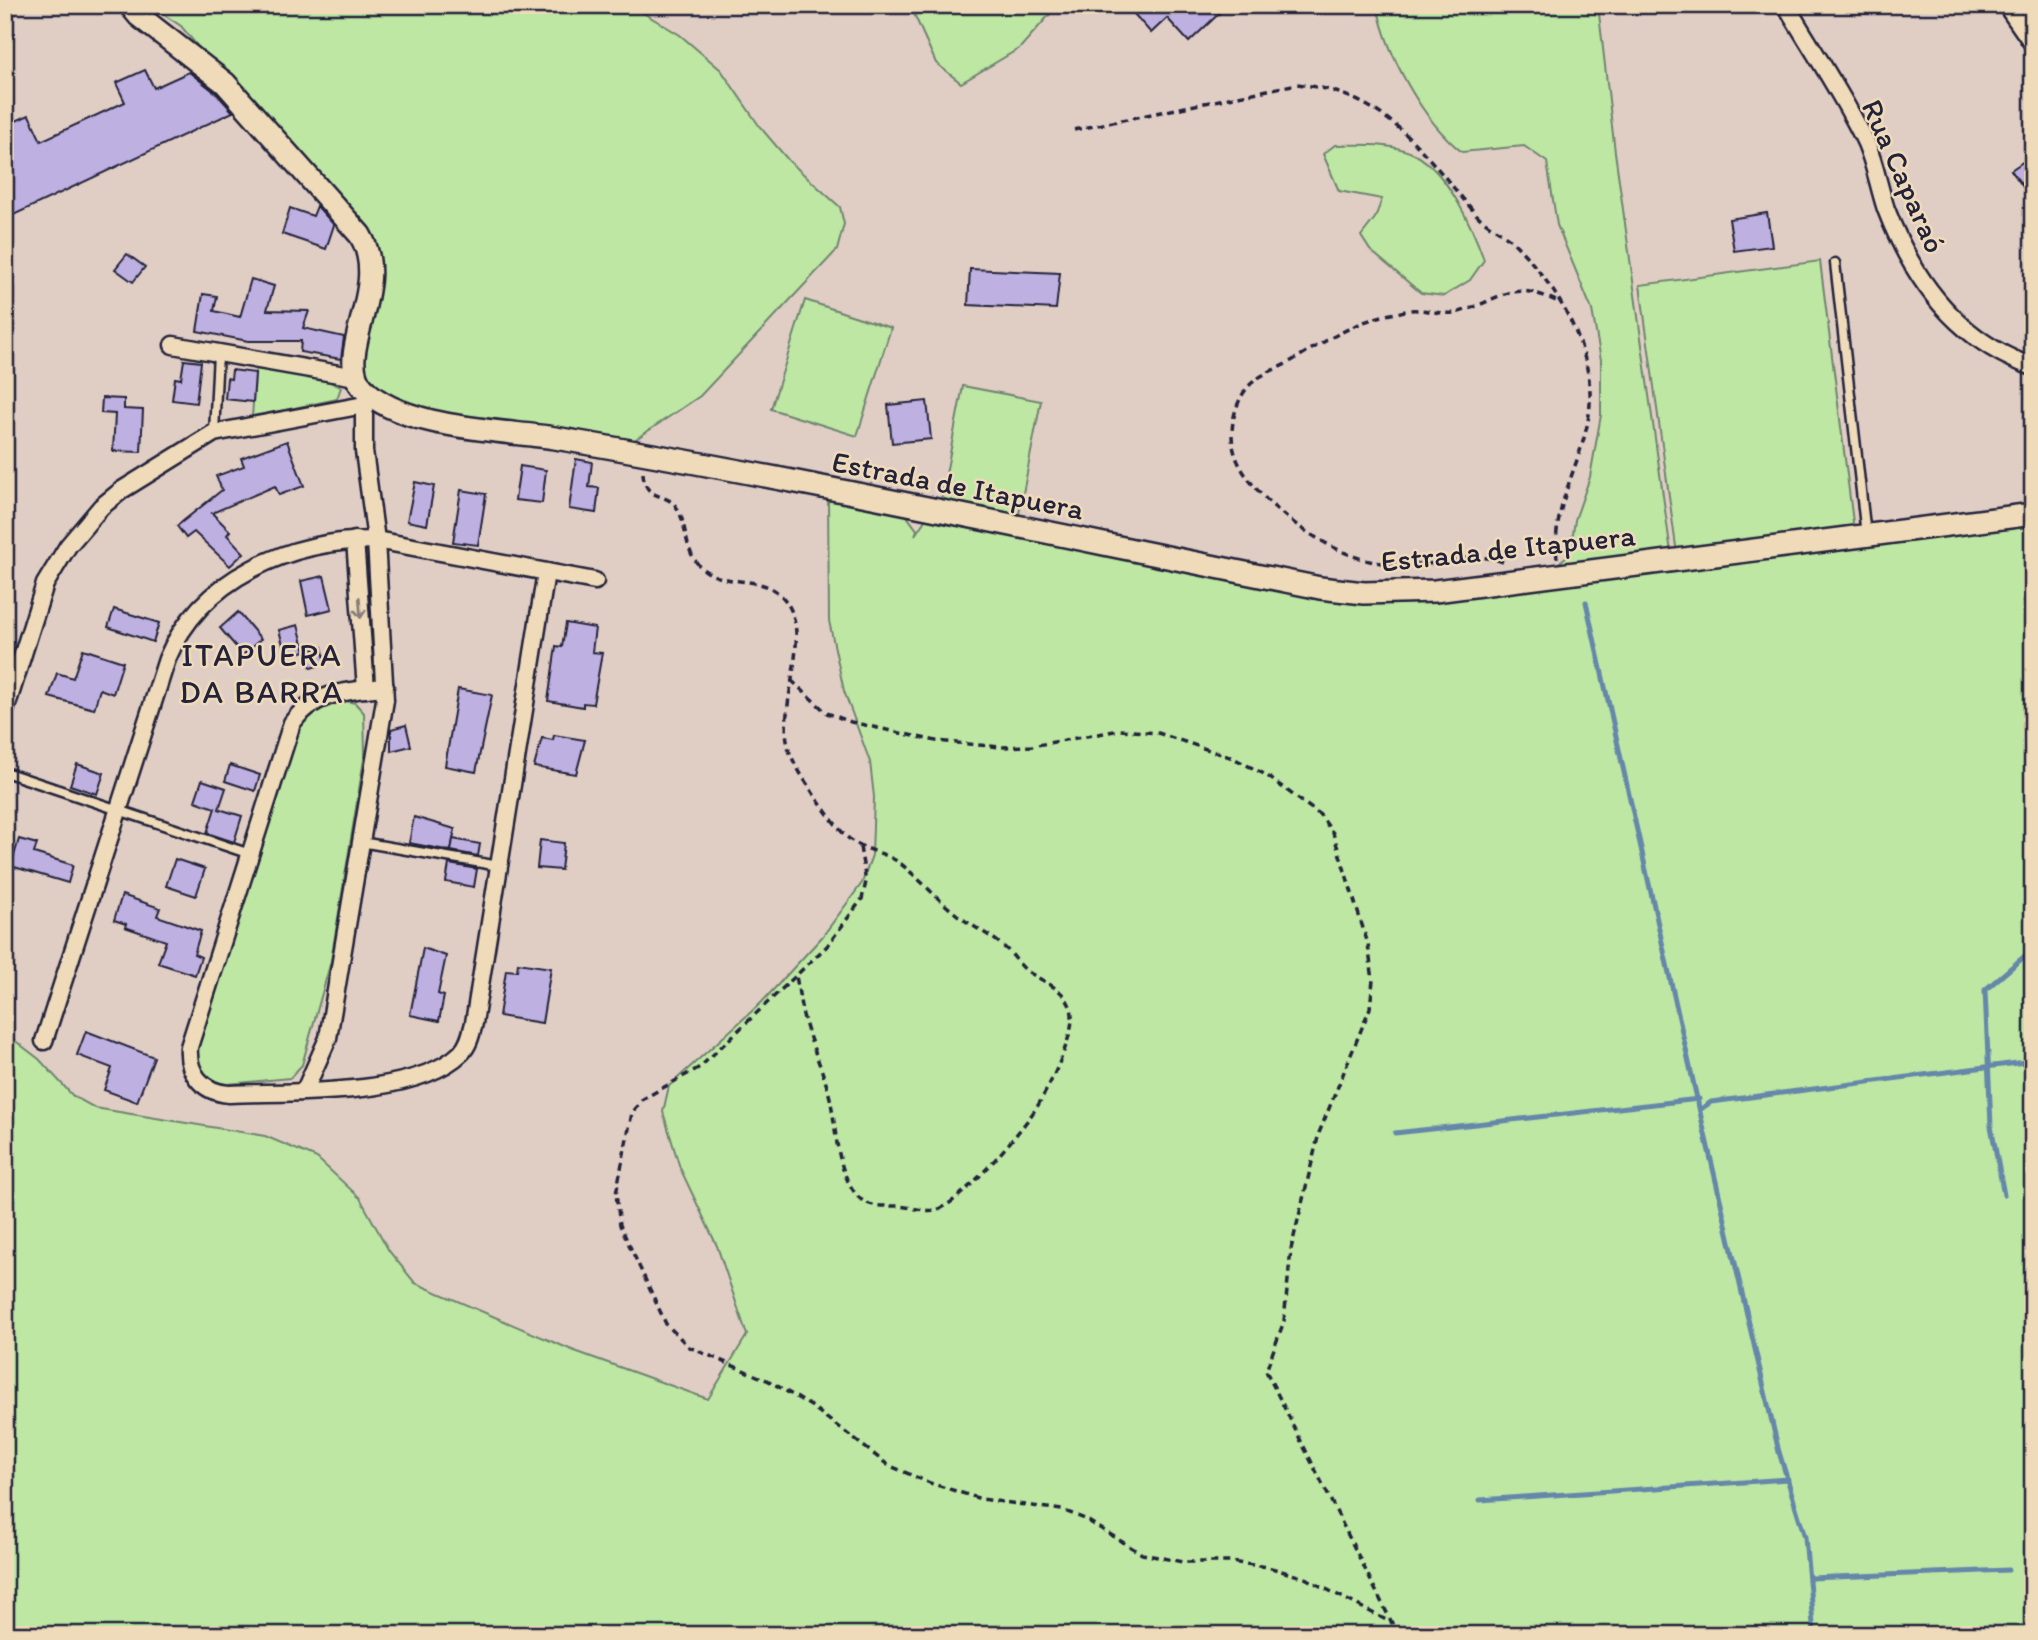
<svg xmlns="http://www.w3.org/2000/svg" width="2038" height="1640" viewBox="0 0 2038 1640" font-family="Itim,sans-serif">
<rect width="100%" height="100%" fill="#e0cec5"/>
<filter id="ink" filterUnits="userSpaceOnUse"><feTurbulence type="fractalNoise" baseFrequency=".0143" numOctaves="2"/><feDisplacementMap in="SourceGraphic" scale="14" xChannelSelector="R" yChannelSelector="G"/><feConvolveMatrix kernelMatrix="1 2 1 2 8 2 1 2 1" color-interpolation-filters="sRGB"/></filter>
<g filter="url(#ink)">
<g fill="#bde7a3" stroke="#70846f" stroke-width="2">
<polygon points="149,5 630,5 680,35 721,70 760,127 789,161 840,207 844,224 837,250 700,396 627,445 424,409 378,390 362,372 377,265 181,26"/>
<polygon points="910,5 1058,5 1020,48 961,83 936,63"/>
<path d="M 1377,5 L 1598,5 L 1615,152 L 1673,567 L 2033,521 L 2033,1635 L 5,1635 L 5,1033 L 39,1059 L 73,1096 L 95,1108 L 265,1136 L 317,1158 L 360,1198 L 389,1251 L 415,1283 L 572,1350 L 708,1399 L 747,1335 L 717,1246 L 680,1168 L 663,1112 L 669,1086 L 762,1002 L 822,937 L 862,883 L 872,855 L 874,797 L 870,762 L 844,691 L 829,621 L 828,497 L 904,512 L 917,530 L 915,535 L 927,517 L 1295,576 L 1405,587 L 1554,567 L 1567,556 L 1571,547 L 1575,520 L 1590,477 L 1601,415 L 1601,360 L 1592,310 L 1557,225 L 1547,162 L 1524,146 L 1462,152 C 1422,120 1387,55 1377,5 Z"/>
<path d="M 1335,145 C 1361,145 1392,142 1416,155 C 1448,173 1473,228 1484,260 L 1470,280 L 1444,296 L 1421,293 L 1370,250 L 1361,236 L 1375,218 L 1382,199 L 1339,191 L 1323,154 Z"/>
<polygon points="1820,261 1854,530 1677,554 1640,285"/>
<polygon points="805,300 891,328 857,436 771,409"/>
<polygon points="256,363 330,382 341,387 337,399 252,417"/>
<polygon points="963,386 1041,401 1018,519 940,505"/>
<polygon points="342,700 355,703 364,713 365,753 331,961 302,1065 290,1078 218,1085 200,1072 194,1051 299,725 310,711"/>
</g>
<g fill="none" stroke-linecap="round" stroke-linejoin="round">
<g stroke="#6587a9" stroke-width="5">
<polyline points="1586,602 1704,1130 1779,1452 1805,1537 1814,1635"/>
<polyline points="1701,1109 1711,1102 2033,1061"/>
<polyline points="1395,1133 1699,1099"/>
<polyline points="2004,1195 1991,1126 1985,990 2033,949"/>
<polyline points="1480,1500 1788,1479"/>
<polyline points="1810,1578 2008,1570"/>
</g>
</g>
<g fill="#beb0e1" stroke="#22223b" stroke-width="2">
<polygon points="1126,5 1228,5 1189,42 1167,18 1151,33"/>
<polygon points="145,70 154,88 189,72 216,93 233,112 5,219 5,157 14,153 5,133 12,130 9,124 29,115 41,141 125,102 116,83"/>
<polygon points="2027,159 2033,167 2033,201 2011,170"/>
<polygon points="317,206 334,225 326,249 282,234 290,208 313,216"/>
<polygon points="1767,213 1772,246 1734,251 1729,219"/>
<polygon points="127,254 145,267 133,282 115,269"/>
<polygon points="970,269 1060,273 1056,309 968,305"/>
<polygon points="251,279 274,286 267,310 309,311 303,328 344,337 341,359 300,352 301,341 248,341 197,331 203,294 217,296 214,311 240,317"/>
<polygon points="184,360 201,362 196,403 172,400 175,378 181,379"/>
<polygon points="232,370 255,373 253,402 225,399 227,378 231,379"/>
<polygon points="102,398 124,399 124,409 143,410 141,452 113,451 115,414 101,413"/>
<polygon points="927,401 931,439 892,443 888,405"/>
<polygon points="287,441 304,486 279,495 275,486 212,513 230,531 227,535 244,553 230,566 194,532 186,538 177,526 222,490 216,476 244,466 241,458"/>
<polygon points="576,459 592,462 589,487 599,488 596,513 569,509"/>
<polygon points="520,466 546,470 542,503 515,500"/>
<polygon points="415,482 434,486 427,525 407,521"/>
<polygon points="461,490 486,494 478,545 453,542"/>
<polygon points="324,576 332,609 308,615 301,581"/>
<polygon points="114,609 159,623 153,642 108,627"/>
<polygon points="238,612 261,639 243,655 220,628"/>
<polygon points="566,623 595,628 592,652 602,653 593,704 583,703 583,707 548,701 556,646 562,647"/>
<polygon points="298,625 305,651 286,656 279,630"/>
<polygon points="322,647 326,663 311,668 306,651"/>
<polygon points="83,649 123,662 113,694 100,689 94,709 49,697 57,673 73,678"/>
<polygon points="458,689 492,695 476,772 445,766"/>
<polygon points="406,725 411,746 391,751 391,729"/>
<polygon points="554,735 585,740 576,774 534,767 542,738 553,740"/>
<polygon points="77,764 104,773 97,794 70,785"/>
<polygon points="230,765 260,775 255,791 225,781"/>
<polygon points="202,780 226,788 219,809 242,816 234,842 207,833 215,808 195,801"/>
<polygon points="414,817 455,829 451,851 409,843"/>
<polygon points="19,839 37,844 34,853 73,865 68,883 11,866"/>
<polygon points="453,839 480,844 478,856 451,851"/>
<polygon points="540,840 564,843 561,870 537,868"/>
<polygon points="175,859 205,869 196,896 166,886"/>
<polygon points="449,864 477,869 474,887 446,882"/>
<polygon points="122,895 160,908 157,916 201,931 194,954 201,957 195,975 158,963 166,941 125,927 126,924 114,920"/>
<polygon points="423,948 446,956 438,994 444,996 439,1021 410,1015"/>
<polygon points="518,963 551,968 542,1023 499,1016 506,970 517,971"/>
<polygon points="86,1031 154,1057 137,1102 104,1090 112,1068 77,1055"/>
</g>
<g fill="none" stroke-linecap="round" stroke-linejoin="round">
<g stroke="#22223b" stroke-width="13">
<g id="service">
<polyline points="1835,263 1866,535"/>
<polyline points="214,433 218,353"/>
<polyline points="5,772 250,854"/>
<polyline points="361,842 499,866"/>
</g>
</g>
<g stroke="#22223b" stroke-width="21">
<g id="minor">
<path d="M 1786,5 C 1812,50 1844,96 1866,143 C 1875,164 1879,188 1886,209 C 1913,280 1958,341 2033,367"/>
<polyline points="2006,5 2033,44"/>
<polyline points="173,345 356,377"/>
<polyline points="355,540 366,689"/>
<path d="M 385,687 C 349,691 315,691 292,723 L 189,1047 C 187,1073 202,1092 229,1094 C 291,1091 414,1098 461,1053 C 469,1045 471,1034 474,1023 L 546,572"/>
<polyline points="5,711 45,584 68,546 101,507 122,490 214,433 364,405"/>
<path d="M 44,1041 L 167,659 C 201,577 291,540 376,540 L 595,581"/>
<polyline points="305,1090 328,1038 385,700 376,540 364,451 364,405 369,394"/>
</g>
</g>
<g stroke="#22223b" stroke-width="26">
<path id="tertiary" d="M 130,5 L 139,16 L 225,83 L 360,235 C 392,287 332,355 363,388 C 401,429 502,430 555,438 C 811,481 1065,537 1320,588 L 1364,593 L 1435,591 L 2033,514"/>
</g>
<g stroke="#22223b" stroke-width="3.5" stroke-dasharray="7 5" stroke-linecap="butt">
<path d="M 1074,130 L 1297,84 C 1388,94 1421,151 1476,214 C 1487,226 1503,232 1514,243 C 1553,283 1587,335 1590,392 C 1593,449 1550,499 1557,558"/>
<path d="M 643,473 C 645,503 667,491 677,508 C 687,524 684,547 697,563 C 721,592 762,570 785,600 C 814,637 776,707 789,750 C 794,768 830,819 843,833 C 859,851 883,850 901,864 C 920,879 936,898 955,913 C 970,926 990,934 1004,947 C 1013,954 1018,964 1027,971 C 1044,983 1064,987 1071,1009 C 1078,1030 1049,1087 1037,1107 C 1022,1130 961,1204 936,1210 C 924,1212 908,1206 896,1206 C 880,1206 866,1208 855,1193 C 835,1165 837,1130 830,1098 C 824,1072 812,1048 805,1022 C 800,1007 799,991 796,976"/>
<path d="M 1503,562 C 1480,553 1461,560 1436,563 C 1419,565 1400,564 1383,563 C 1335,560 1245,498 1234,450 C 1228,428 1236,396 1253,382 C 1262,374 1276,369 1286,364 C 1318,346 1354,321 1391,314 C 1399,313 1409,309 1417,310 C 1432,310 1443,316 1459,312 C 1502,300 1509,278 1558,302"/>
<polyline points="791,680 827,713 851,722 936,741 1000,747 1032,746 1120,730 1158,733 1233,758 1266,775 1320,815 1333,833 1368,944 1373,980 1370,1008 1319,1133 1291,1249 1284,1321 1266,1371 1392,1623 1394,1635"/>
<polyline points="860,847 866,882 862,899 827,946 700,1067 643,1099 632,1113 616,1194 620,1225 666,1324 689,1347 769,1381 811,1406 888,1465 930,1483 981,1499 1062,1510 1085,1519 1142,1554 1183,1562 1230,1562 1268,1567 1305,1578 1390,1622"/>
</g>
<use href="#service" stroke="#efdbb9" stroke-width="8"/>
<use href="#minor" stroke="#efdbb9" stroke-width="16"/>
<use href="#tertiary" stroke="#efdbb9" stroke-width="21"/>
</g>
<defs><path id="oneway-shaft" d="M-6 0H5M1.5-3L5.5 0L1.5 3" fill="none" stroke-width="1.6" stroke-linecap="round" stroke-linejoin="round" transform="scale(1.75)"/></defs>
<use stroke="#887e7a" href="#oneway-shaft" transform="translate(360 608) rotate(86)"/>
</g>
<g text-anchor="middle" dominant-baseline="central" stroke-width="5" stroke-linejoin="round" paint-order="stroke">
<g font-size="30" fill="#22223b" stroke="#efdbb9">
<text transform="translate(1904 176) rotate(66)">Rua Caparaó</text>
<text transform="translate(958 485) rotate(11)">Estrada de Itapuera</text>
<text transform="translate(1508 548) rotate(-6)">Estrada de Itapuera</text>
</g>
<g font-size="32" letter-spacing="2" fill="#22223b" stroke="#efdbb9">
<text x="262" y="655">ITAPUERA<tspan x="262" dy="37">DA BARRA</tspan></text>
</g>
</g>
<rect width="2038" height="1640" fill="none" stroke="#efdbb9" stroke-width="28"/>
<rect x="14" y="14" width="2010" height="1612" fill="none" stroke="#22223b" stroke-width="2.5" filter="url(#ink)"/>
</svg>
